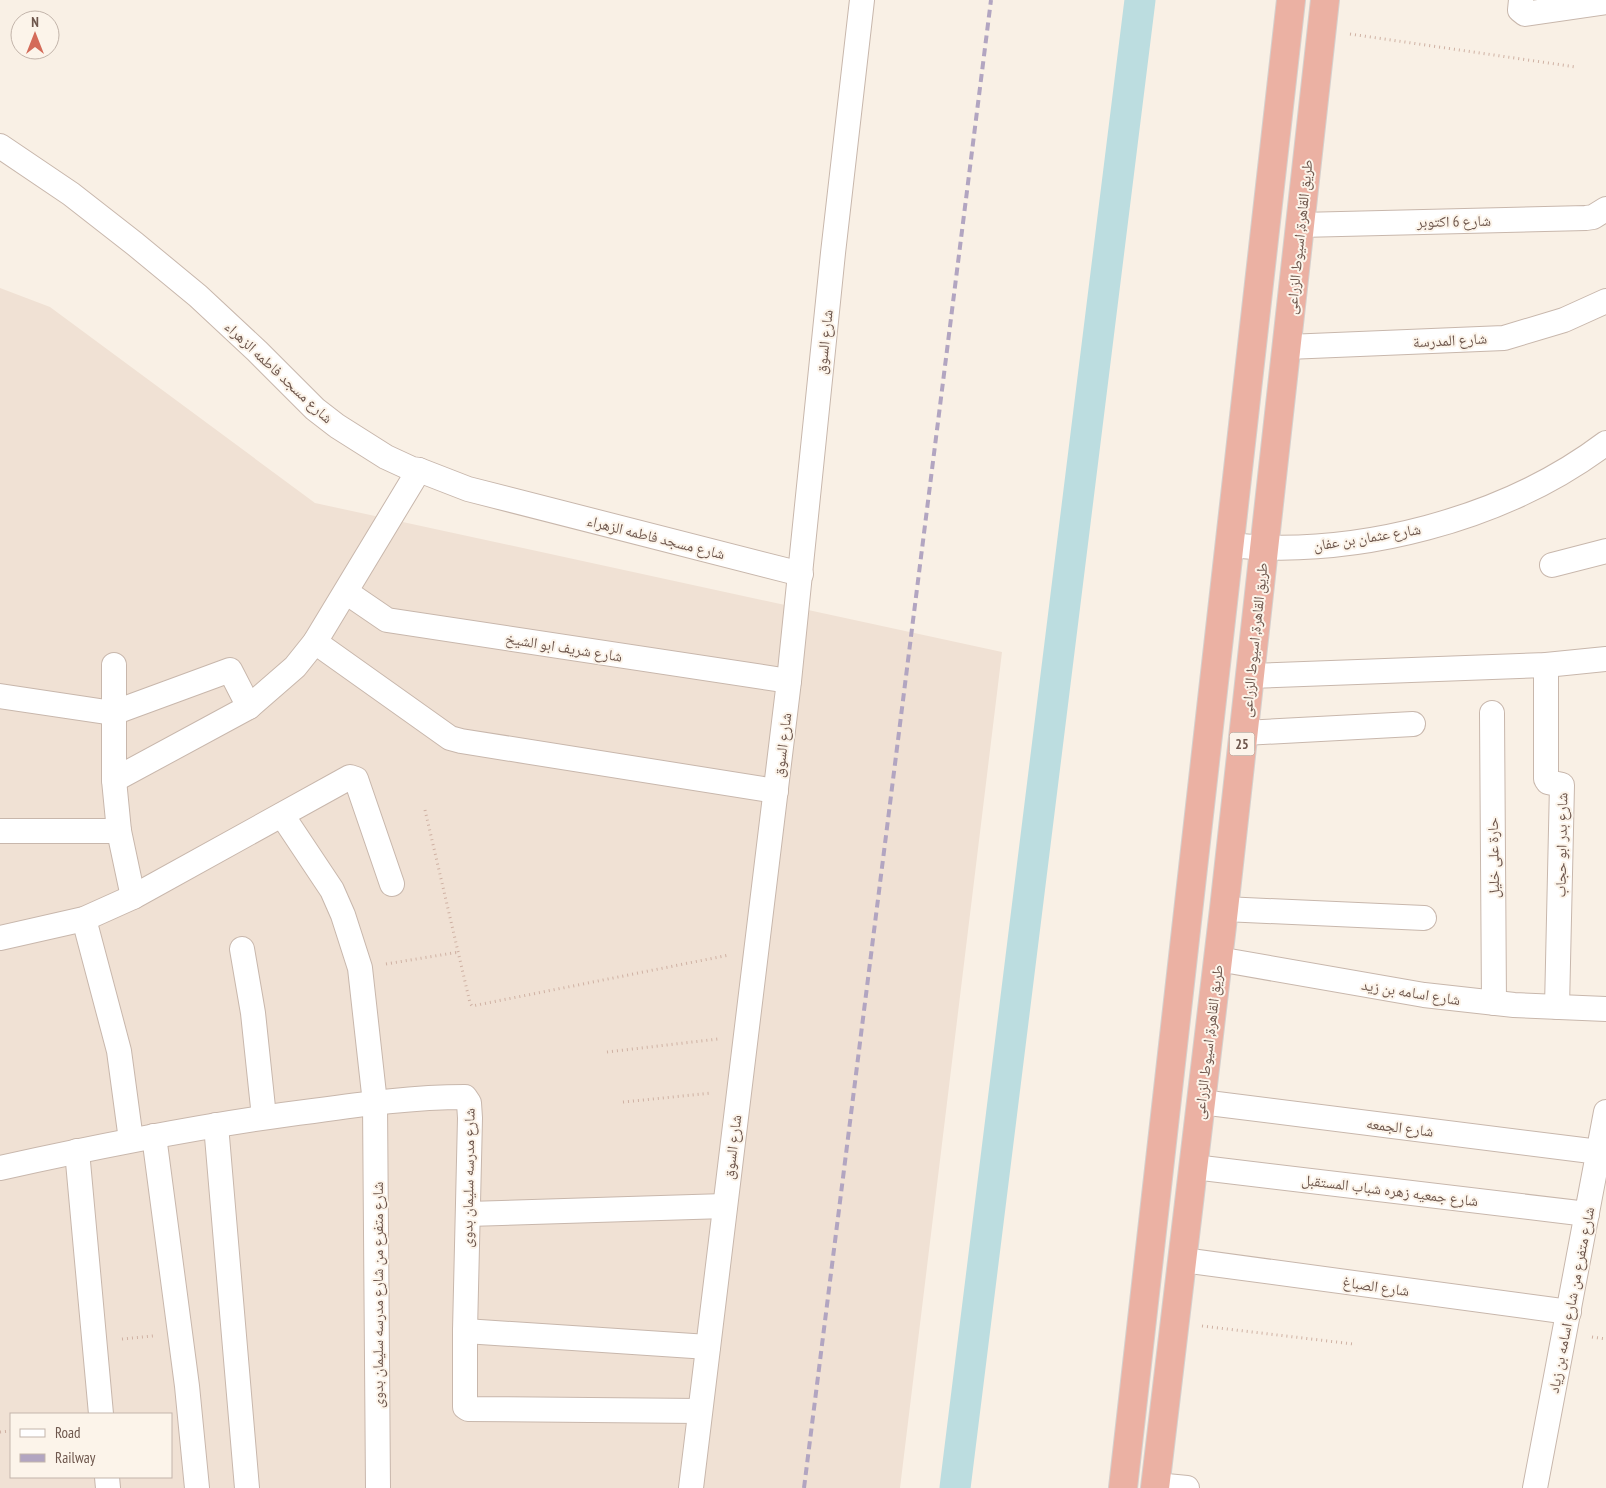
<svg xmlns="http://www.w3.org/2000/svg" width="1606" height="1488" viewBox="0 0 1606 1488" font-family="'PT Sans Narrow','Noto Naskh Arabic',sans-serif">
<rect width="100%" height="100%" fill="#f9f0e5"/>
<path fill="#f0e1d4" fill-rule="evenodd" d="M 0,288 L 50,307 L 315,503 L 1002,652 L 900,1488 L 0,1488 ZM 11,1414 L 171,1414 L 171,1477 L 11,1477 Z"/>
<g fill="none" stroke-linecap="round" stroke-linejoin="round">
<polyline stroke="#bcdde0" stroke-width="31" points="955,1488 1140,0"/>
<g stroke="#c8b7ac" stroke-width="26">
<g id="street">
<polyline points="1521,0 1520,10 1525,14 1606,2"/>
<polyline points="0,146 71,194 135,244 198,296 257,351 315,409 337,426 386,457 412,469 419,470 468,489 801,574"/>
<polyline points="1300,225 1586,218 1593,217 1606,209"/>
<polyline points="1287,347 1504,338 1564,320 1606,301"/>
<path d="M 1229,545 C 1356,558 1504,520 1606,443"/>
<polyline points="1552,565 1606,551"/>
<polyline points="346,592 387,620 789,681"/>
<polyline points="315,642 450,738 461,741 776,791"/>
<polyline points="114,665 114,780 119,831 133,897"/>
<polyline points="1546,665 1546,779 1548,782 1562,785 1557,1007"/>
<polyline points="1250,676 1546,665 1606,659"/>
<polyline points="0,696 113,713 230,670 249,707"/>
<polyline points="1492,713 1494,1003"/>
<polyline points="1244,733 1413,724"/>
<polyline points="114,780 249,707 295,667 315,642 419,470"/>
<polyline points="282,815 332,890 343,915 360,968 375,1103 378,1488"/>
<polyline points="0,831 119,831"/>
<polyline points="1224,909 1424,918"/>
<polyline points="84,919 119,1051 131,1140"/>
<polyline points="0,938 84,919 133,897 350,777 356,779 392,884"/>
<polyline points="242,949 253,1013 264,1117"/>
<polyline points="1218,959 1424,995 1514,1005 1606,1009"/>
<polyline points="1201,1102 1599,1152"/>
<polyline points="216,1125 247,1488"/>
<polyline points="154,1136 187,1386 197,1488"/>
<polyline points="77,1151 101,1414"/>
<polyline points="1194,1167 1587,1214"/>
<path d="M 0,1168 C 104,1145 208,1124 313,1111 C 363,1104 414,1097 465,1097 L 469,1103 L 470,1118 L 465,1331 L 465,1407 L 468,1409 L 700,1411"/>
<polyline points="468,1214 725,1206"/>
<polyline points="1183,1260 1569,1312"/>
<polyline points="465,1331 708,1347"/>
<polyline points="107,1477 108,1488"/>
<polyline points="1156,1485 1187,1488"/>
<polyline points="691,1488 789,681 833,253 862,0"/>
<polyline points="1535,1488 1606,1112"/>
</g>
</g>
<g stroke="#d6d0cd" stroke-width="30">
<g id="highway">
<polyline points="1123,1488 1291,0"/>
<polyline points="1155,1488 1224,909 1325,0"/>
</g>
</g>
<g stroke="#cfb1a3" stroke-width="3" stroke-dasharray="1 4" stroke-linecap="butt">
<polyline points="1350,34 1576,67"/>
<polyline points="425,810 470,1003 472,1006 729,955"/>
<polyline points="386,964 459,952"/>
<polyline points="607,1052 718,1039"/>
<polyline points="623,1102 712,1093"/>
<polyline points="1202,1326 1353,1344"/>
<polyline points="1592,1337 1606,1339"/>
<polyline points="122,1339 153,1336"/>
<polyline points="0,1432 11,1431"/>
</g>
<use href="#street" stroke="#fff" stroke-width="24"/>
<use href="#highway" stroke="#ebb1a3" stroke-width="28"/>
<polyline stroke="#b2a5c1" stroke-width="4" stroke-dasharray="8 5" stroke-linecap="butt" points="804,1488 991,0"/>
</g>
<g text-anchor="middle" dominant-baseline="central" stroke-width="4" stroke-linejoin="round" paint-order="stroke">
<rect fill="#fcf4ea" stroke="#99867c" stroke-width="1" x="1229.5" y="732.5" width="25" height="23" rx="4"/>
<g font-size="14" font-weight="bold" fill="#6e574d">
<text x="1242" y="744">25</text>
</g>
<g font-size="15" fill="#6e574d" stroke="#fcf4ea">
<text transform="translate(1454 221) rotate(-1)">شارع 6 اكتوبر</text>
<text transform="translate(1299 237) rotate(-84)">طريق القاهرة, اسيوط الزراعى</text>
<text transform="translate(1450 340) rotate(-3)">شارع المدرسة</text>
<text transform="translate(824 342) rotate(-84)">شارع السوق</text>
<text transform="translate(279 372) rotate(43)">شارع مسجد فاطمه الزهراء</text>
<text transform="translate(656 537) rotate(14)">شارع مسجد فاطمه الزهراء</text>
<text transform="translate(1367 537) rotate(-9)">شارع عثمان بن عفان</text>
<text transform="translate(1254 640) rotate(-84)">طريق القاهرة, اسيوط الزراعى</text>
<text transform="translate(564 647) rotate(9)">شارع شريف ابو الشيخ</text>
<text transform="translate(782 745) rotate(-83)">شارع السوق</text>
<text transform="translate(1561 845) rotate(-89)">شارع بدر ابو حجاب</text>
<text transform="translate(1493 858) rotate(-91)">حارة على خليل</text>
<text transform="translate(1411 992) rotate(9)">شارع اسامه بن زيد</text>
<text transform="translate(1208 1042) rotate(-83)">طريق القاهرة, اسيوط الزراعى</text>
<text transform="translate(1400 1127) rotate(7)">شارع الجمعه</text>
<text transform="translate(732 1147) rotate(-83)">شارع السوق</text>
<text transform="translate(468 1178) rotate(-89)">شارع مدرسه سليمان بدوى</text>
<text transform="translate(1390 1190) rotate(7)">شارع جمعيه زهره شباب المستقبل</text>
<text transform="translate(1376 1286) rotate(8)">شارع الصباغ</text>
<text transform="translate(377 1295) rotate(-90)">شارع متفرع من شارع مدرسه سليمان بدوى</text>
<text transform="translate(1571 1300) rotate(-79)">شارع متفرع من شارع اسامه بن زياد</text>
</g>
</g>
<rect x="10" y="1413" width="162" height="65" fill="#fcf4ea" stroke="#c3b5ab"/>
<rect x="20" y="1429" width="25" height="8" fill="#ffffff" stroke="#c3b5ab"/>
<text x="55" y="1438" font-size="15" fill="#6e574d">Road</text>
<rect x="20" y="1454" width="25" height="8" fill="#b2a5c1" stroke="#c3b5ab"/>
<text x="55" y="1463" font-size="15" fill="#6e574d">Railway</text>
<g transform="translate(35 35)"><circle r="24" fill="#fcf4ea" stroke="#c3b5ab"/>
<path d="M0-4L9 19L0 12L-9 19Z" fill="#d46b59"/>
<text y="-8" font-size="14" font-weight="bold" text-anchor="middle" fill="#6e574d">N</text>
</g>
</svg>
